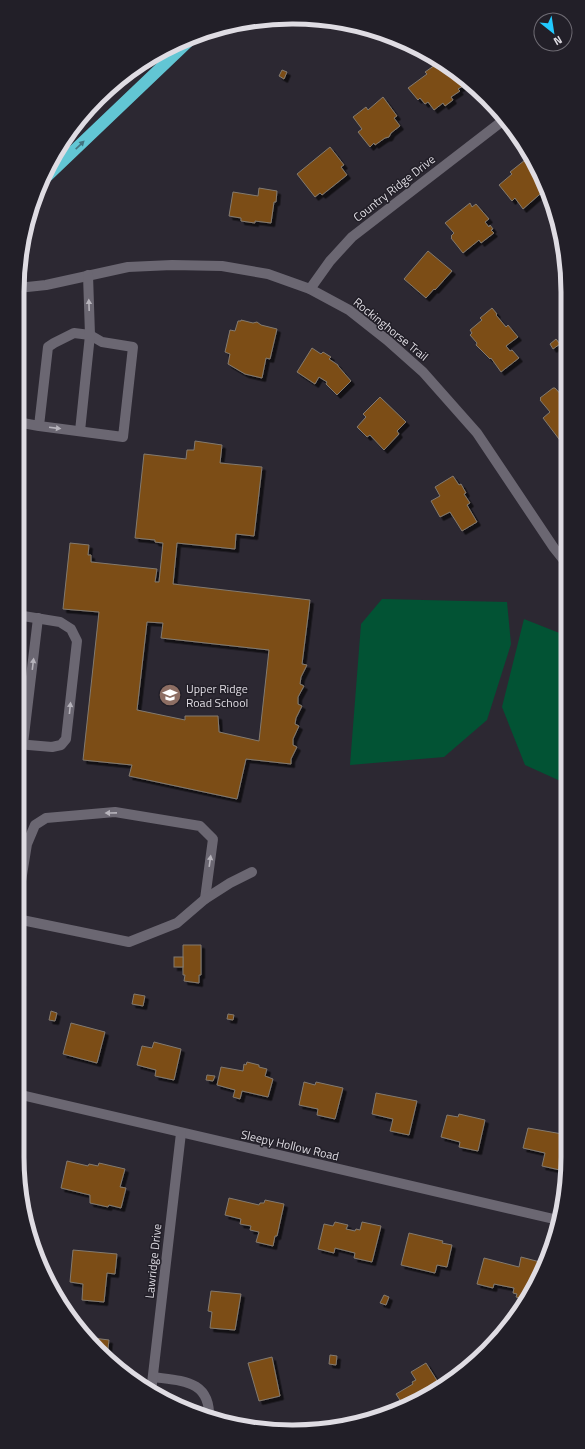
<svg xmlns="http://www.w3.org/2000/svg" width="585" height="1449" viewBox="0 0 585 1449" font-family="'Titillium Web',sans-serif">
<defs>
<filter id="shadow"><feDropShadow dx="3.5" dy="3.5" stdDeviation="0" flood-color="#0009"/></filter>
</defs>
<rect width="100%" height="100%" fill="#2c2832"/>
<g fill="#025334">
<polygon points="382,599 507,602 511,644 487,720 444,757 350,765 361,624"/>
<polygon points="524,619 567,636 567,784 525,765 502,707"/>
</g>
<g fill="#7b4d13" stroke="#837a70" fill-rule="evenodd" filter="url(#shadow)">
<polygon points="438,63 448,75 452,73 463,86 458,89 460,91 451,97 453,100 445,106 443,103 434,110 428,102 425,104 420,98 418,100 408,88 427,74 425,72"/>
<polygon points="282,70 287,72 284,79 279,76"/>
<polygon points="383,97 397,116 394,118 400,126 391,133 389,137 385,138 375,145 374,143 370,147 358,132 362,129 353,117 366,107 368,110"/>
<polygon points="330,147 344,165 341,167 347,175 322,195 320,193 315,197 297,174"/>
<polygon points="525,160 534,169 535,168 547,188 523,209 515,198 512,201 499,185 512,174 510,172"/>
<polygon points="259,188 277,191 276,202 274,202 271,223 255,221 255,223 241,221 241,218 229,216 233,192 258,196"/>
<polygon points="470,203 472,207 476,204 489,219 485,222 489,227 490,225 493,229 491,230 494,233 481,243 479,240 463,253 451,238 452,237 451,236 454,233 445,223"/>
<polygon points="428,251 452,271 435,290 434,289 426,298 404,279"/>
<polygon points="492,308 497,314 496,315 506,327 508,325 518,337 506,346 510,351 512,350 519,358 501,372 491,358 490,359 476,345 477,343 470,335 472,333 470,330 482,320 480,318"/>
<polygon points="241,320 253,323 257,322 261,325 277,329 270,359 266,358 262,378 245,374 228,364 230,354 225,352 230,330 235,331 238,321 241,321"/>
<polygon points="556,339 560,344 553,349 550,344"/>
<polygon points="312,348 321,354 323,352 331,357 329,359 338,365 338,366 351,381 337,395 326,384 327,382 319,377 315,384 297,372"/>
<polygon points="553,388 555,388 566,400 566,439 562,443 543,418 550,412 540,400 541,399 540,398"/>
<polygon points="380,397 406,422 397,431 399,434 384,450 370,435 367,437 357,427 366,417 363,414"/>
<path d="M 195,441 L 222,445 L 220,463 L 262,467 L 254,536 L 236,534 L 235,549 L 177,543 L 173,584 L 310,600 L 302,664 L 307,665 L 301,677 L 300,684 L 304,686 L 298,697 L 298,704 L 302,706 L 296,718 L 295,724 L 299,726 L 293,739 L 293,745 L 297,747 L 291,759 L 291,764 L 246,759 L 237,799 L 129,776 L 132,765 L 83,760 L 99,612 L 63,609 L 70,543 L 89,545 L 88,555 L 91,555 L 91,562 L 157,569 L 155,582 L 159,582 L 163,543 L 155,542 L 155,540 L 135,538 L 144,454 L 186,459 L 187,450 L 194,450 ZM 147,622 L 163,623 L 161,638 L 269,650 L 259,741 L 219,732 L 218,716 L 185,716 L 185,720 L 137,710 Z"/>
<polygon points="453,476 459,485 461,484 466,493 464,494 470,503 467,505 477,522 462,531 450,512 440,517 431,501 440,496 435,487"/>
<polygon points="183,945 201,945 201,975 199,975 199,983 184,981 185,975 183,975"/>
<rect x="174" y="957" width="9" height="10"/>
<polygon points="17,983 22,983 20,1004 17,1004"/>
<polygon points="134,994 145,996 143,1006 132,1004"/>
<polygon points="51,1011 57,1013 55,1021 49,1020"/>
<polygon points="228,1014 234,1015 233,1020 227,1019"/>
<polygon points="71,1023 105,1032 97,1063 63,1054"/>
<polygon points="154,1042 181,1049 174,1080 155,1076 156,1070 137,1065 142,1046 152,1048"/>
<polygon points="247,1062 259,1065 259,1067 267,1069 265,1076 273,1079 268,1097 242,1091 240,1099 233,1097 235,1090 217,1085 221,1067 243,1071 244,1064 246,1065"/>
<polygon points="207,1075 215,1076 213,1081 206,1080"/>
<polygon points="304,1082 315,1085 316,1082 343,1088 335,1119 317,1115 318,1109 299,1105"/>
<polygon points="376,1093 417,1101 409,1135 390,1131 393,1119 372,1114"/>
<polygon points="459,1114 485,1120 478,1151 459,1147 460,1142 441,1137 447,1115 458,1117"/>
<polygon points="528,1128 568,1135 560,1170 542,1166 545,1153 523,1148"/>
<polygon points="67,1161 88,1166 89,1164 98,1166 99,1163 125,1169 120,1187 126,1188 121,1208 109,1205 108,1207 90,1203 90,1195 61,1188"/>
<polygon points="229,1198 259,1205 260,1203 264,1203 265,1200 284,1204 277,1236 275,1236 273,1246 256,1242 259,1232 250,1230 251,1226 240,1224 241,1219 225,1215"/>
<polygon points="335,1222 348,1225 346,1229 355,1231 356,1229 360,1230 362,1222 381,1226 372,1262 354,1258 355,1253 335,1248 334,1253 318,1249 324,1224 333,1226"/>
<polygon points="409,1233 443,1241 442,1243 452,1245 447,1267 437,1265 435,1273 401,1265"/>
<polygon points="73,1250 117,1254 115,1274 107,1273 104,1302 82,1300 83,1284 70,1282"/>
<polygon points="521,1257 540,1262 537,1276 524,1299 516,1297 517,1294 513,1293 514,1288 494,1284 493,1288 477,1284 484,1258 519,1267"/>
<polygon points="211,1291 241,1294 235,1330 210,1328 212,1312 208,1311"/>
<polygon points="384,1295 389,1297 386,1305 380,1303"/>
<polygon points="85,1337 109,1340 107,1356 85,1338"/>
<polygon points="330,1355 337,1356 336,1365 329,1364"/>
<polygon points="272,1357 280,1396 259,1401 248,1363"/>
<polygon points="426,1363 441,1387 430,1395 403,1405 396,1394 413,1384 412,1382 416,1380 411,1372"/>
</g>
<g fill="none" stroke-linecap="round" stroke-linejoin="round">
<g stroke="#6b6772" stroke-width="10">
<polyline points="18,288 46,285 128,267 172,265 222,266 268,274 310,289 349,310 387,340 423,372 477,433 554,548 566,563"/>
<polyline points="310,289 330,261 352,237 505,119"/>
<polyline points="17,422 39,426 123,437 133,347 102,342 90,335 74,333 54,343 48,347 39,426"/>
<polyline points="80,431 90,335 88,275"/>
<polyline points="17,615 60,622 71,629 77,641 66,739 61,745 52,747 17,744"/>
<polyline points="23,744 38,618"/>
<polyline points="17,906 27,844 35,825 46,818 115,812 200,826 213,839 205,899"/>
<polyline points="17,919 129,942 177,923 205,899 230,883 252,872"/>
<polyline points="17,1094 558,1220"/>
<path d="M 153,1377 C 182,1381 211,1380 209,1419"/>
<polyline points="151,1392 181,1133"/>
</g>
<polyline stroke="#62c6d4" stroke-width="12" points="42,181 194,36"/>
</g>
<defs><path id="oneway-solid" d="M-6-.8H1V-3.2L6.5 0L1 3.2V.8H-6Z"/></defs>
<use fill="#42727e" href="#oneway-solid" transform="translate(80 145) rotate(-44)"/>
<g fill="#b6b3bb">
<use href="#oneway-solid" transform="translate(89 305) rotate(-92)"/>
<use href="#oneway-solid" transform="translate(55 428) rotate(7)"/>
<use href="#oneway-solid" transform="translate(33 664) rotate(-83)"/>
<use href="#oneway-solid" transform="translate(70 708) rotate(-84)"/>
<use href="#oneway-solid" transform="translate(111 813) rotate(179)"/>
<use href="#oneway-solid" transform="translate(210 861) rotate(-82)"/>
</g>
<defs>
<g id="school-disc" transform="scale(1.15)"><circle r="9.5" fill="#8d6e63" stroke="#221f28"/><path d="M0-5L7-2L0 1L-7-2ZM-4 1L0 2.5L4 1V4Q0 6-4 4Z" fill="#fff"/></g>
</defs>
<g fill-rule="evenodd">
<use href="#school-disc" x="170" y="695"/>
</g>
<g text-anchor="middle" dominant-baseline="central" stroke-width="3" stroke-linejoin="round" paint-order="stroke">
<g font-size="12" fill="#dfdce3" stroke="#221f28">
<text transform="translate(394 188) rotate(-38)">Country Ridge Drive</text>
<text transform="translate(391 329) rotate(39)">Rockinghorse Trail</text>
<text transform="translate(290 1145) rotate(13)">Sleepy Hollow Road</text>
<text transform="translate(153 1261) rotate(-84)">Lawridge Drive</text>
</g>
<g font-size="12" fill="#dfdce3" stroke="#221f28" text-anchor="start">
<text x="186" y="688">Upper Ridge<tspan x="186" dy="14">Road School</tspan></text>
</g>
</g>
<path d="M0 0H585V1449H0ZM292 24H293A268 268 0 0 1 561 292V1157A268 268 0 0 1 293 1425H292A268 268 0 0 1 24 1157V292A268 268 0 0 1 292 24Z" fill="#221f28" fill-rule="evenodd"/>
<path fill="none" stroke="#dfdce3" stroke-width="5" d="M292 24H293A268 268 0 0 1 561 292V1157A268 268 0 0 1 293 1425H292A268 268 0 0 1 24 1157V292A268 268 0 0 1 292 24Z"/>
<g transform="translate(553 32) rotate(150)"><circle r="19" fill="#221f28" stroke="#6e6b73"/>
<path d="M0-3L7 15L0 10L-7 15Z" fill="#22c9fe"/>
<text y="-6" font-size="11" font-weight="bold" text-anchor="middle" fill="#dfdce3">N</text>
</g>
</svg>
